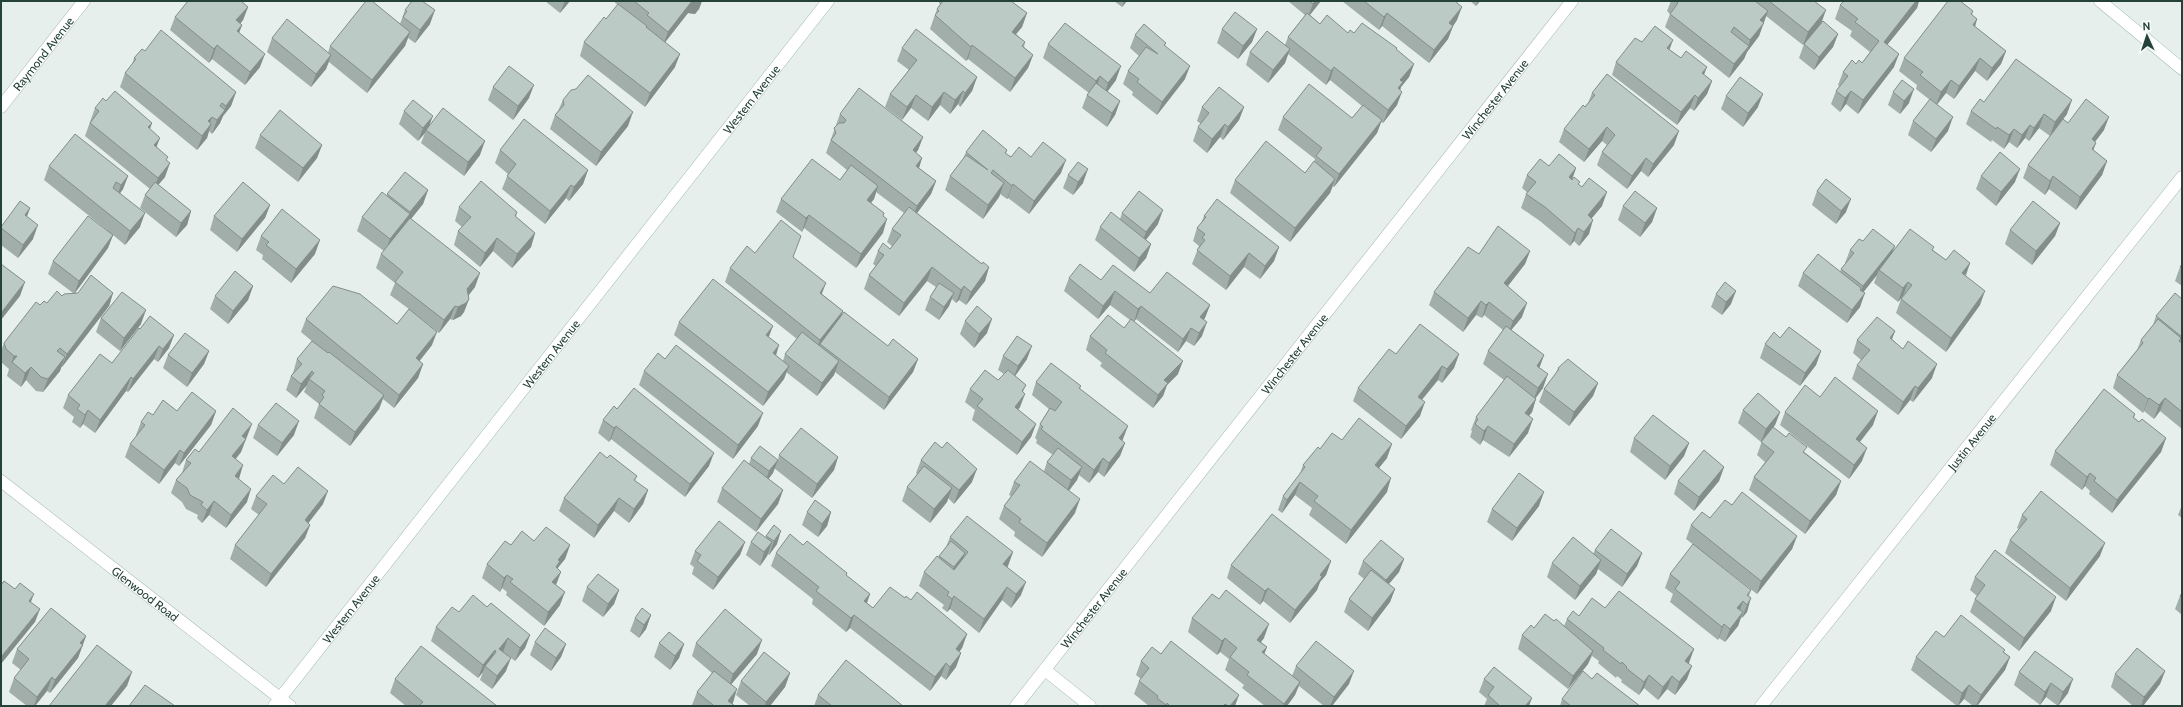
<svg xmlns="http://www.w3.org/2000/svg" width="2183" height="707" viewBox="0 0 2183 707" font-family="Cabin,sans-serif">
<rect width="100%" height="100%" fill="#e6efeb"/>
<g fill="none" stroke-linecap="round" stroke-linejoin="round">
<g stroke="#a8b8b2" stroke-width="13">
<polyline id="lane" points="1045,670 1090,706"/>
</g>
<g stroke="#a8b8b2" stroke-width="13">
<g id="street">
<path id="s1" d="M 1,107 L 84,1"/>
<path id="s2" d="M 1,481 L 290,706"/>
<path id="s3" d="M 1016,706 L 1572,1"/>
<path id="s4" d="M 1761,706 L 2182,177"/>
</g>
</g>
<g stroke="#a4bbb3" stroke-width="13">
<g id="secondary">
<polyline points="2100,1 2182,69"/>
<path id="s5" d="M 274,706 L 828,1"/>
</g>
</g>
<use href="#lane" stroke="#fff" stroke-width="12"/>
<use href="#street" stroke="#fff" stroke-width="12"/>
<use href="#secondary" stroke="#fff" stroke-width="12"/>
</g>
<g fill="#a1aea9">
<polygon points="545,1 570,1 560,13"/>
<polygon points="613,1 702,1 699,9 695,14 688,13 665,42 675,67 645,107 580,56 584,42 606,19 618,5"/>
<polygon points="939,1 1011,1 1027,13 1022,27 1016,34 1025,42 1024,47 1033,55 1028,68 1010,92 968,59 966,61 930,29 937,9 940,4 939,3"/>
<polygon points="1114,1 1127,1 1122,7"/>
<polygon points="1288,1 1321,1 1310,15 1320,24 1348,33 1354,33 1397,48 1396,50 1414,64 1409,77 1401,87 1397,105 1383,123 1381,122 1377,133 1334,187 1333,186 1330,193 1290,242 1230,193 1235,180 1305,173 1314,162 1315,159 1278,130 1283,117 1352,118 1362,106 1330,80 1326,85 1288,54 1285,63 1268,83 1246,65 1250,52 1285,45 1288,37 1305,15"/>
<polygon points="1342,1 1455,1 1457,20 1453,26 1448,39 1429,63 1382,26 1379,30"/>
<polygon points="1470,1 1480,1 1476,6"/>
<polygon points="1671,1 1814,1 1821,24 1803,45 1766,16 1759,36 1747,52 1744,59 1729,78 1665,27 1670,14 1667,11"/>
<polygon points="1844,1 1919,1 1917,8 1887,45 1894,67 1858,114 1846,104 1840,112 1831,104 1836,91 1839,86 1838,85 1843,72 1856,64 1862,63 1870,52 1850,36 1852,31 1835,19 1840,5"/>
<polygon points="248,7 243,20 240,24 242,25 239,33 260,67 245,85 212,59 209,63 170,30 175,17"/>
<polygon points="405,10 430,24 415,43 408,38 405,46 367,93 329,62 326,69 311,87 267,52 272,38 328,53 330,46 400,24"/>
<polygon points="1973,11 1972,15 1977,19 1975,27 2006,51 2001,64 1987,81 1975,71 1954,99 1946,93 1937,105 1948,131 1931,152 1908,135 1913,121 1930,100 1916,89 1917,85 1899,71 1904,58"/>
<polygon points="1222,29 1257,29 1252,42 1238,59 1217,43"/>
<polygon points="1838,34 1833,47 1814,70 1799,58 1804,44"/>
<polygon points="1135,35 1166,43 1165,46 1185,79 1157,115 1132,95 1133,92 1123,84 1128,71 1139,56 1130,48"/>
<polygon points="1642,42 1670,50 1712,81 1707,94 1694,111 1690,108 1677,125 1612,75 1616,62"/>
<polygon points="1048,44 1116,80 1107,92 1120,101 1115,115 1107,127 1082,108 1087,95 1089,93 1043,58"/>
<polygon points="902,48 977,77 972,91 960,107 958,104 950,114 940,105 928,121 911,108 902,120 885,107 890,94 909,70 897,61"/>
<polygon points="145,51 236,92 231,106 223,116 220,123 212,134 209,131 207,138 197,150 120,87 125,73 132,65 134,58"/>
<polygon points="493,87 529,98 513,120 488,100"/>
<polygon points="1893,92 1909,103 1900,114 1888,105"/>
<polygon points="1592,93 1674,145 1648,177 1641,171 1627,189 1597,165 1602,152 1607,145 1602,141 1584,162 1559,142 1564,129 1588,103"/>
<polygon points="1726,96 1758,107 1743,127 1721,109"/>
<polygon points="563,100 628,126 596,166 550,129 555,115 558,111"/>
<polygon points="106,101 152,123 150,129 157,147 166,160 165,177 158,185 191,211 187,225 176,237 140,208 145,195 150,189 85,136 95,108"/>
<polygon points="1984,102 2067,114 2050,136 2039,128 2029,141 2025,138 2017,148 2009,142 2004,149 1992,140 1991,142 1966,124 1971,111"/>
<polygon points="1202,107 1244,107 1239,120 1223,140 1220,137 1207,153 1193,141 1198,127 1201,124 1197,121"/>
<polygon points="404,111 480,155 464,176 421,143 425,133 418,141 399,124"/>
<polygon points="840,114 923,137 918,150 916,153 922,158 919,168 936,181 931,194 917,213 982,264 989,267 985,281 966,305 959,300 956,303 952,299 949,306 939,320 925,310 930,297 936,287 927,281 899,316 864,289 869,275 876,266 873,264 878,251 890,249 892,246 887,242 892,229 904,213 876,192 874,199 871,203 883,216 883,233 856,268 804,228 802,232 776,212 781,199 840,180 847,170 826,153"/>
<polygon points="2068,123 2104,130 2095,142 2093,150 2107,161 2102,175 2076,210 2049,189 2045,195 2023,178 2028,165"/>
<polygon points="260,135 322,145 317,158 298,182 255,148"/>
<polygon points="500,150 588,170 583,184 569,201 566,198 545,224 502,189 508,174 495,163"/>
<polygon points="1007,150 1006,154 1011,157 1031,157 1061,173 1029,214 1008,198 1007,199 1000,194 999,197 983,219 945,190 950,176 963,159 966,152"/>
<polygon points="49,166 128,176 123,189 120,193 140,227 125,245 113,235 108,248 75,293 113,293 109,306 62,367 61,367 60,371 43,392 36,391 26,380 21,387 7,376 9,369 1,362 1,351 4,343 40,305 47,303 62,296 73,293 48,274 53,261 107,230 44,180"/>
<polygon points="1549,166 1576,168 1572,180 1579,185 1602,206 1591,218 1589,234 1579,246 1574,241 1570,246 1540,221 1521,208 1526,194 1528,193 1522,188 1527,175"/>
<polygon points="1068,175 1083,183 1073,195 1063,188"/>
<polygon points="1981,176 2015,182 1996,206 1976,189"/>
<polygon points="428,190 423,204 411,219 475,287 468,295 469,299 464,312 461,316 453,320 450,319 439,333 414,313 432,345 419,361 423,364 418,378 394,408 383,399 379,409 350,446 314,418 319,404 304,392 307,385 296,398 286,390 291,376 293,373 297,359 313,342 301,332 306,319 397,324 409,309 390,295 395,283 376,268 381,254 384,251 357,231 362,217 387,196 387,194"/>
<polygon points="1817,191 1846,212 1836,224 1812,205"/>
<polygon points="270,205 265,218 237,252 210,230 214,216"/>
<polygon points="1623,206 1657,208 1652,222 1640,237 1618,220"/>
<polygon points="459,207 517,212 516,217 535,233 531,247 512,268 493,251 480,267 454,245 458,231 462,227 455,221"/>
<polygon points="30,208 27,216 33,239 18,258 1,245 1,228"/>
<polygon points="1122,213 1158,224 1146,240 1151,244 1146,258 1134,272 1095,240 1100,227 1120,219"/>
<polygon points="1204,216 1279,247 1274,261 1260,279 1244,267 1226,290 1192,264 1199,246 1193,241 1197,228 1201,223"/>
<polygon points="2060,223 2055,236 2032,265 2005,244 2010,230"/>
<polygon points="261,236 315,254 291,283 262,259 263,255 256,250"/>
<polygon points="1863,241 1892,252 1933,250 1946,260 1970,263 1966,276 1980,305 1946,352 1896,313 1901,299 1904,296 1903,296 1898,302 1874,283 1877,275 1863,292 1860,307 1847,323 1798,286 1803,273 1840,272 1841,269 1846,263 1845,263 1850,250"/>
<polygon points="1530,251 1525,264 1508,286 1522,317 1511,330 1544,355 1539,368 1543,388 1536,398 1532,412 1529,416 1528,433 1509,457 1483,440 1480,445 1470,437 1472,431 1471,430 1476,417 1504,380 1483,364 1488,351 1503,330 1484,315 1482,318 1476,315 1463,332 1429,305 1434,292 1479,254"/>
<polygon points="755,253 793,258 822,294 843,311 840,317 888,346 918,359 913,372 884,410 835,372 834,375 817,396 786,372 784,379 763,406 674,335 679,322 769,337 776,355 783,361 785,354 797,339 725,282 730,268"/>
<polygon points="2182,260 2182,286 2175,281 2180,267 2182,264 2181,264"/>
<polygon points="1069,278 1101,280 1150,293 1210,305 1204,320 1202,336 1194,346 1186,341 1178,352 1136,319 1134,322 1178,374 1167,385 1163,396 1153,408 1100,366 1102,363 1086,350 1090,336 1124,328 1130,320 1110,305 1098,319 1064,291"/>
<polygon points="253,286 248,300 228,324 210,309 215,296"/>
<polygon points="1716,294 1731,304 1722,315 1711,307"/>
<polygon points="2182,299 2182,429 2160,411 2154,419 2144,411 2143,413 2113,388 2117,375 2137,350 2141,340 2153,325 2156,316"/>
<polygon points="101,318 141,324 120,351 96,332"/>
<polygon points="965,321 987,333 974,348 960,334"/>
<polygon points="140,329 174,335 169,348 158,362 154,359 128,392 126,391 95,433 83,424 80,428 72,422 74,417 63,408 68,395 112,363"/>
<polygon points="1895,331 1892,339 1932,378 1913,402 1910,400 1898,415 1852,379 1857,365 1861,360 1853,353 1857,340"/>
<polygon points="1780,338 1821,351 1816,365 1800,386 1760,358 1765,344"/>
<polygon points="209,351 204,364 187,387 163,368 168,355"/>
<polygon points="1396,354 1459,354 1454,368 1442,383 1438,380 1422,400 1420,416 1401,439 1353,401 1358,388"/>
<polygon points="1003,356 1027,359 1015,376 1026,385 1023,392 1020,407 1018,410 1036,424 1031,437 1017,455 972,420 975,410 965,402 970,389 998,380 1004,374 998,370"/>
<polygon points="1558,368 1598,383 1593,396 1569,426 1539,402 1544,389 1555,375"/>
<polygon points="644,371 758,426 733,459 639,385"/>
<polygon points="1036,382 1081,386 1080,389 1123,439 1122,441 1125,443 1120,456 1104,477 1098,472 1089,483 1079,475 1077,480 1069,491 1075,513 1042,557 1014,536 1015,532 999,519 1004,506 1011,496 1009,495 1014,482 1044,471 1047,462 1053,455 1036,443 1037,440 1035,438 1040,424 1049,409 1032,395"/>
<polygon points="1820,397 1873,425 1860,442 1862,461 1849,479 1780,425 1785,412"/>
<polygon points="617,409 709,466 685,497 611,439 609,442 598,433 603,420"/>
<polygon points="1743,410 1780,412 1775,425 1773,427 1841,481 1836,495 1805,534 1749,490 1754,477 1765,462 1757,455 1762,441 1761,442 1738,423"/>
<polygon points="216,411 211,425 179,466 175,463 159,484 125,457 130,444 136,436 136,435 141,422 153,415"/>
<polygon points="2135,414 2134,418 2139,422 2166,438 2161,452 2112,513 2089,494 2090,491 2085,486 2082,490 2050,465 2055,451"/>
<polygon points="258,425 294,435 277,456 253,438"/>
<polygon points="247,437 245,439 241,452 236,459 238,479 247,502 226,528 209,515 202,523 197,518 198,515 186,509 182,502 171,493 176,480 182,473 186,460 199,452"/>
<polygon points="1634,438 1689,443 1684,456 1665,480 1630,452"/>
<polygon points="1342,440 1387,458 1379,468 1387,492 1346,544 1309,515 1312,508 1295,495 1282,513 1278,510 1283,496 1299,476 1303,465 1320,449"/>
<polygon points="779,455 838,457 834,470 812,498 774,468 773,473 768,479 783,490 778,504 756,532 717,502 722,488 749,464 751,458 778,460"/>
<polygon points="607,458 637,476 635,481 648,490 643,504 629,523 614,511 594,538 559,511 564,498"/>
<polygon points="921,460 972,482 954,504 948,498 947,502 930,523 902,501 907,487 917,474 916,473"/>
<polygon points="1724,467 1719,481 1694,511 1674,494 1678,481"/>
<polygon points="284,484 323,504 308,523 310,525 305,538 266,587 230,559 235,545 259,515 251,509 256,496"/>
<polygon points="1732,505 1797,536 1792,549 1757,594 1686,539 1691,525 1710,518"/>
<polygon points="2182,505 2182,518 2178,515"/>
<polygon points="1539,506 1512,541 1487,522 1492,509"/>
<polygon points="807,512 831,512 827,526 818,537 802,525"/>
<polygon points="2022,515 2100,556 2066,601 2005,553 2010,540 2019,529 2017,528"/>
<polygon points="774,525 777,544 769,555 768,554 767,556 760,566 746,555 751,542 765,538 766,536"/>
<polygon points="950,537 1013,552 1007,567 1021,595 1011,608 1002,600 979,633 950,609 947,612 942,608 944,605 919,586 924,572 938,557 939,556 946,547"/>
<polygon points="534,541 570,545 565,559 557,568 556,585 560,605 544,626 506,595 507,592 502,588 500,592 482,578 487,564 511,545"/>
<polygon points="745,542 740,555 713,590 692,574 694,567 690,564 695,551"/>
<polygon points="803,545 847,573 846,576 870,594 867,603 873,608 905,598 911,600 967,634 962,648 959,652 961,653 956,667 946,680 941,676 930,691 850,628 846,632 812,604 813,599 771,566 776,553"/>
<polygon points="1595,550 1642,553 1637,566 1622,587 1598,569 1596,574 1575,600 1547,577 1552,563 1593,554"/>
<polygon points="1404,559 1399,572 1389,584 1395,589 1390,602 1368,631 1344,612 1349,599 1364,579 1358,574 1363,561"/>
<polygon points="1331,561 1326,575 1320,582 1317,590 1290,623 1263,601 1260,605 1227,578 1231,565"/>
<polygon points="1670,574 1751,590 1749,596 1747,612 1742,618 1741,617 1738,626 1725,642 1719,638 1718,640 1670,602 1673,594 1665,588"/>
<polygon points="1975,577 2051,611 2019,651 1970,612 1975,599 1977,596 1970,590"/>
<polygon points="587,587 619,590 614,604 603,617 582,601"/>
<polygon points="2182,593 2182,615 2175,609 2180,596"/>
<polygon points="487,607 530,635 525,648 515,661 503,652 506,671 492,689 480,680 483,672 478,678 431,641 436,627 459,612"/>
<polygon points="1605,608 1694,649 1688,663 1687,679 1675,695 1667,689 1658,700 1644,688 1639,695 1621,682 1622,680 1617,676 1616,678 1598,663 1599,661 1592,656 1588,664 1568,689 1518,649 1522,635 1534,628 1554,621 1564,626 1567,619"/>
<polygon points="651,615 646,629 639,638 630,631 635,618"/>
<polygon points="1192,618 1264,638 1261,642 1267,647 1264,654 1292,676 1296,666 1349,684 1332,706 1324,706 1299,686 1295,695 1287,706 1265,706 1242,688 1244,685 1225,670 1229,659 1220,652 1217,655 1188,632"/>
<polygon points="86,636 78,658 50,693 47,691 35,706 27,706 9,692 14,678 21,670 12,663 17,649"/>
<polygon points="1944,637 2004,652 2010,657 2005,670 1977,706 1973,706 1964,699 1958,706 1957,706 1911,670 1916,657"/>
<polygon points="535,642 566,644 561,657 551,671 530,655"/>
<polygon points="659,643 684,644 679,658 670,670 654,657"/>
<polygon points="696,643 757,654 731,684 733,703 732,704 735,706 693,706 692,705 697,692 712,673 692,656"/>
<polygon points="2035,651 2068,693 2058,706 2046,697 2040,705 2014,685 2019,672"/>
<polygon points="1161,654 1235,706 1149,706 1134,694 1139,681 1141,679 1136,675 1141,661"/>
<polygon points="2165,671 2160,684 2143,706 2133,706 2111,687 2115,674"/>
<polygon points="790,673 785,687 770,706 750,706 736,695 741,681"/>
<polygon points="395,679 497,706 406,706 390,693"/>
<polygon points="1484,679 1529,706 1484,706 1487,699 1479,692"/>
<polygon points="1592,679 1640,706 1560,706 1562,699"/>
<polygon points="818,695 903,706 814,706"/>
</g>
<g fill="#838d89">
<polygon points="565,1 570,1 560,13"/>
<polygon points="692,1 702,1 699,9 695,14 688,13 663,45 668,32"/>
<polygon points="1124,1 1127,1 1122,7"/>
<polygon points="1315,1 1321,1 1308,17 1313,4"/>
<polygon points="1478,1 1480,1 1476,6"/>
<polygon points="1916,1 1919,1 1917,8 1879,55 1884,42"/>
<polygon points="248,7 243,20 232,34 236,20"/>
<polygon points="1462,7 1457,20 1453,26 1448,39 1429,63 1434,50 1449,23"/>
<polygon points="435,10 430,24 415,43 420,30"/>
<polygon points="1826,10 1821,24 1803,45 1808,32"/>
<polygon points="1768,11 1759,36 1747,52 1744,59 1729,78 1734,64 1748,48 1750,40 1760,20"/>
<polygon points="1027,13 1022,27 1007,45 1012,32"/>
<polygon points="1387,13 1382,26 1379,30 1384,17"/>
<polygon points="1977,19 1973,33 1973,25"/>
<polygon points="242,25 237,38 237,31"/>
<polygon points="1257,29 1252,42 1238,59 1243,46"/>
<polygon points="410,32 405,46 367,93 372,80"/>
<polygon points="1838,34 1833,47 1814,70 1819,57"/>
<polygon points="1673,40 1668,54 1667,48"/>
<polygon points="217,45 212,59 209,63 214,49"/>
<polygon points="972,45 968,59 966,61 971,47"/>
<polygon points="1290,49 1285,63 1268,83 1273,70"/>
<polygon points="2006,51 2001,64 1987,81 1992,68"/>
<polygon points="265,54 260,67 245,85 250,72"/>
<polygon points="680,54 675,67 645,107 650,93"/>
<polygon points="1899,54 1894,67 1858,114 1863,100"/>
<polygon points="331,55 326,69 311,87 316,74"/>
<polygon points="1033,55 1028,68 1010,92 1015,78"/>
<polygon points="1980,58 1975,71 1954,99 1959,86"/>
<polygon points="1414,64 1409,77 1401,87 1398,96 1393,101 1400,80"/>
<polygon points="1121,66 1116,80 1104,96 1108,83"/>
<polygon points="1190,66 1185,79 1157,115 1162,102"/>
<polygon points="1334,67 1330,80 1326,85 1331,71"/>
<polygon points="1707,67 1702,80 1702,73"/>
<polygon points="1100,76 1096,90 1091,95 1096,81"/>
<polygon points="977,77 972,91 960,107 965,93"/>
<polygon points="1951,80 1946,93 1936,105 1941,92"/>
<polygon points="1712,81 1707,94 1694,111 1698,98"/>
<polygon points="534,85 529,98 513,120 518,106"/>
<polygon points="1914,89 1909,103 1900,114 1904,101"/>
<polygon points="963,91 958,104 950,114 955,100"/>
<polygon points="1851,91 1846,104 1840,112 1845,98"/>
<polygon points="236,92 231,106 223,116 220,123 212,134 217,120 223,113 226,106"/>
<polygon points="944,92 940,105 928,121 932,107"/>
<polygon points="1402,92 1397,105 1383,123 1388,110"/>
<polygon points="1763,94 1758,107 1743,127 1748,113"/>
<polygon points="916,95 911,108 902,120 907,107"/>
<polygon points="1695,95 1690,108 1677,125 1681,112"/>
<polygon points="2072,100 2067,114 2050,136 2055,122"/>
<polygon points="1120,101 1115,115 1107,127 1112,113"/>
<polygon points="1244,107 1239,120 1223,140 1228,127"/>
<polygon points="633,112 628,126 596,166 601,152"/>
<polygon points="2044,114 2039,128 2029,141 2034,128"/>
<polygon points="433,116 428,129 426,130 425,133 418,141 423,128"/>
<polygon points="212,117 207,130 211,124 207,138 197,150 208,121"/>
<polygon points="1953,117 1948,131 1931,152 1936,139"/>
<polygon points="2109,117 2104,130 2087,152 2092,139"/>
<polygon points="1382,120 1377,133 1334,187 1339,174"/>
<polygon points="152,123 147,136 148,127"/>
<polygon points="1225,124 1220,137 1207,153 1212,139"/>
<polygon points="2030,125 2025,138 2017,148 2022,135"/>
<polygon points="1607,127 1602,141 1584,162 1589,149"/>
<polygon points="2014,129 2009,142 2004,149 2009,135"/>
<polygon points="1679,131 1674,145 1648,177 1653,164"/>
<polygon points="923,137 918,150 908,163 913,150"/>
<polygon points="160,138 155,151 154,145"/>
<polygon points="485,141 480,155 464,176 468,162"/>
<polygon points="2096,143 2091,156 2092,149"/>
<polygon points="322,145 317,158 298,182 303,168"/>
<polygon points="922,158 918,171 916,166"/>
<polygon points="1646,158 1641,171 1627,189 1632,176"/>
<polygon points="1066,160 1061,173 1029,214 1034,201"/>
<polygon points="2107,161 2102,175 2076,210 2080,197"/>
<polygon points="170,163 165,177 153,191 158,178"/>
<polygon points="1576,168 1571,182 1569,177"/>
<polygon points="1088,169 1083,183 1073,195 1078,182"/>
<polygon points="2020,169 2015,182 1996,206 2001,192"/>
<polygon points="588,170 583,184 569,201 574,187"/>
<polygon points="128,176 123,189 116,199 121,185"/>
<polygon points="2053,176 2049,189 2045,195 2050,181"/>
<polygon points="1335,179 1330,193 1290,242 1295,228"/>
<polygon points="936,181 931,194 912,220 917,206"/>
<polygon points="1004,183 999,197 983,219 988,205"/>
<polygon points="1013,184 1008,198 1007,199 1012,186"/>
<polygon points="571,185 566,198 545,224 550,211"/>
<polygon points="878,186 874,199 862,214 867,200"/>
<polygon points="428,190 423,204 406,225 385,252 390,239 409,215 410,212"/>
<polygon points="1607,192 1602,206 1583,229 1588,215"/>
<polygon points="1851,199 1846,212 1836,224 1841,211"/>
<polygon points="270,205 265,218 237,252 242,239"/>
<polygon points="30,208 25,222 25,215"/>
<polygon points="1657,208 1652,222 1640,237 1645,223"/>
<polygon points="1163,210 1158,224 1141,246 1146,232"/>
<polygon points="191,211 187,225 176,237 181,223"/>
<polygon points="145,213 140,227 125,245 130,231"/>
<polygon points="809,215 804,228 802,232 806,218"/>
<polygon points="887,219 883,233 856,268 861,254"/>
<polygon points="1593,220 1589,234 1579,246 1584,232"/>
<polygon points="2060,223 2055,236 2032,265 2036,251"/>
<polygon points="38,225 33,239 18,258 23,245"/>
<polygon points="1578,228 1574,241 1570,246 1575,233"/>
<polygon points="535,233 531,247 512,268 517,254"/>
<polygon points="113,235 108,248 74,294 79,281"/>
<polygon points="497,238 493,251 480,267 485,253"/>
<polygon points="320,240 315,254 291,283 296,269"/>
<polygon points="1151,244 1146,258 1134,272 1139,258"/>
<polygon points="1895,246 1890,259 1879,270 1877,275 1858,299 1863,286"/>
<polygon points="1279,247 1274,261 1260,279 1265,266"/>
<polygon points="1530,251 1525,264 1500,296 1504,283"/>
<polygon points="1249,253 1244,267 1226,290 1230,276"/>
<polygon points="1970,263 1965,276 1962,273"/>
<polygon points="932,267 927,281 899,316 904,303"/>
<polygon points="989,267 985,281 966,305 971,292"/>
<polygon points="480,273 475,287 463,303 467,289"/>
<polygon points="25,282 20,296 1,320 1,313"/>
<polygon points="1908,282 1903,296 1898,302 1903,288"/>
<polygon points="826,283 821,296 820,293"/>
<polygon points="253,286 248,300 228,324 233,311"/>
<polygon points="964,286 959,300 956,303 961,290"/>
<polygon points="1115,291 1110,305 1098,319 1103,306"/>
<polygon points="1736,291 1731,304 1722,315 1726,302"/>
<polygon points="1985,291 1980,305 1946,352 1951,338"/>
<polygon points="113,293 109,306 62,367 67,354"/>
<polygon points="954,293 949,306 939,320 944,307"/>
<polygon points="1865,293 1860,307 1847,323 1852,310"/>
<polygon points="469,299 464,312 461,316 453,320 458,307"/>
<polygon points="1481,301 1476,315 1463,332 1468,318"/>
<polygon points="1489,302 1484,315 1482,318 1486,305"/>
<polygon points="1527,303 1522,317 1508,334 1513,321"/>
<polygon points="1210,305 1205,318 1195,330 1200,317"/>
<polygon points="455,306 450,319 439,333 444,320"/>
<polygon points="1141,306 1136,319 1134,322 1138,309"/>
<polygon points="146,310 141,324 120,351 124,338"/>
<polygon points="843,311 838,324 820,344 817,351 815,354 820,340"/>
<polygon points="992,319 987,333 974,348 979,334"/>
<polygon points="1207,322 1202,336 1194,346 1199,333"/>
<polygon points="773,326 768,339 766,335"/>
<polygon points="1191,328 1186,341 1178,352 1183,339"/>
<polygon points="1895,331 1890,344 1890,338"/>
<polygon points="437,332 432,345 411,372 416,358"/>
<polygon points="174,335 169,348 158,362 163,349"/>
<polygon points="779,345 775,359 773,353"/>
<polygon points="159,346 154,359 128,392 133,379"/>
<polygon points="1032,346 1027,359 1013,379 1018,366"/>
<polygon points="209,351 204,364 187,387 192,373"/>
<polygon points="1821,351 1816,365 1800,386 1805,373"/>
<polygon points="1459,354 1454,368 1442,383 1447,369"/>
<polygon points="1544,355 1539,369 1537,366"/>
<polygon points="14,356 17,356 12,362 9,369"/>
<polygon points="65,357 60,371 43,392 48,379"/>
<polygon points="918,359 913,372 884,410 889,397"/>
<polygon points="839,361 834,375 817,396 822,383"/>
<polygon points="1183,361 1178,374 1167,385 1163,396 1153,408 1164,380"/>
<polygon points="423,364 418,378 394,408 399,395"/>
<polygon points="1937,364 1932,378 1913,402 1918,388"/>
<polygon points="789,366 784,379 763,406 768,392"/>
<polygon points="1442,366 1438,380 1413,410 1418,397"/>
<polygon points="31,367 26,380 21,387 25,373"/>
<polygon points="312,371 307,385 296,398 301,384"/>
<polygon points="1548,374 1543,388 1533,401 1538,388"/>
<polygon points="131,377 126,391 95,433 100,420"/>
<polygon points="1598,383 1593,396 1569,426 1574,412"/>
<polygon points="1915,386 1910,400 1898,415 1903,402"/>
<polygon points="1025,394 1020,407 1010,421 1015,407"/>
<polygon points="384,395 379,409 350,446 355,432"/>
<polygon points="2149,398 2144,411 2143,413 2148,399"/>
<polygon points="2165,398 2160,411 2154,419 2159,405"/>
<polygon points="1536,399 1532,412 1520,427 1525,413"/>
<polygon points="1425,402 1420,416 1401,439 1406,426"/>
<polygon points="88,410 83,424 80,428 85,415"/>
<polygon points="216,411 211,425 179,466 184,453"/>
<polygon points="1878,411 1873,425 1851,453 1856,439"/>
<polygon points="1780,412 1775,425 1761,442 1766,429"/>
<polygon points="763,413 758,426 733,459 738,445"/>
<polygon points="1533,419 1528,433 1509,457 1514,444"/>
<polygon points="299,421 294,435 277,456 282,443"/>
<polygon points="252,424 241,452 227,469 232,456 242,436"/>
<polygon points="1036,424 1031,437 1017,455 1022,442"/>
<polygon points="616,426 611,439 609,442 614,428"/>
<polygon points="1128,426 1123,439 1114,452 1119,438"/>
<polygon points="1488,426 1483,440 1480,445 1484,431"/>
<polygon points="2166,438 2161,452 2112,513 2117,500"/>
<polygon points="1125,443 1120,456 1104,477 1109,463"/>
<polygon points="1689,443 1684,456 1665,480 1670,466"/>
<polygon points="1392,444 1387,458 1370,479 1375,465"/>
<polygon points="1867,448 1862,461 1849,479 1854,465"/>
<polygon points="180,450 175,463 159,484 164,470"/>
<polygon points="714,453 709,466 685,497 690,484"/>
<polygon points="838,457 834,470 812,498 817,484"/>
<polygon points="1103,458 1098,472 1089,483 1094,470"/>
<polygon points="778,460 773,473 764,485 769,471"/>
<polygon points="243,465 239,479 235,476"/>
<polygon points="1082,467 1077,480 1066,494 1071,480"/>
<polygon points="1724,467 1719,481 1694,511 1699,497"/>
<polygon points="977,469 972,482 954,504 959,490"/>
<polygon points="2090,473 2085,486 2082,490 2087,477"/>
<polygon points="1391,478 1387,492 1346,544 1351,530"/>
<polygon points="1841,481 1836,495 1805,534 1810,521"/>
<polygon points="1300,482 1295,495 1282,513 1287,500"/>
<polygon points="952,488 947,502 930,523 934,509"/>
<polygon points="251,489 247,502 226,528 231,515"/>
<polygon points="648,490 643,504 629,523 634,509"/>
<polygon points="783,490 778,504 756,532 761,519"/>
<polygon points="328,491 323,504 300,534 305,520"/>
<polygon points="1544,492 1539,506 1512,541 1517,528"/>
<polygon points="619,498 614,511 594,538 598,525"/>
<polygon points="1080,499 1075,513 1042,557 1047,543"/>
<polygon points="214,501 209,515 202,523 207,510"/>
<polygon points="831,512 827,526 818,537 822,524"/>
<polygon points="310,525 305,538 266,587 271,574"/>
<polygon points="781,531 777,544 769,555 774,541"/>
<polygon points="1797,536 1792,549 1757,594 1761,581"/>
<polygon points="745,542 740,555 713,590 718,577"/>
<polygon points="772,542 767,556 760,566 764,552"/>
<polygon points="2105,543 2100,556 2066,601 2070,588"/>
<polygon points="570,545 565,559 557,569 551,580 558,560"/>
<polygon points="1013,552 1008,566 998,578 1003,564"/>
<polygon points="965,553 960,566 949,580 954,567"/>
<polygon points="1642,553 1637,566 1622,587 1627,574"/>
<polygon points="1404,559 1399,572 1381,593 1386,580"/>
<polygon points="1601,560 1596,574 1575,600 1580,586"/>
<polygon points="1331,561 1326,575 1320,582 1317,590 1290,623 1295,610 1320,575"/>
<polygon points="561,572 556,585 552,582"/>
<polygon points="507,575 502,588 500,592 504,578"/>
<polygon points="1026,582 1021,595 1011,608 1016,594"/>
<polygon points="1007,587 1002,600 979,633 984,619"/>
<polygon points="1268,588 1263,601 1260,605 1265,591"/>
<polygon points="1395,589 1390,602 1368,631 1372,618"/>
<polygon points="619,590 614,604 603,617 608,604"/>
<polygon points="565,592 560,605 544,626 548,612"/>
<polygon points="34,594 29,607 29,601"/>
<polygon points="870,594 865,608 864,601"/>
<polygon points="954,596 950,609 947,612 952,599"/>
<polygon points="2056,597 2051,611 2019,651 2024,638"/>
<polygon points="1751,598 1747,612 1742,618 1747,605"/>
<polygon points="1743,601 1738,615 1737,608"/>
<polygon points="40,609 35,622 1,664 1,657"/>
<polygon points="1743,612 1738,626 1725,642 1730,629"/>
<polygon points="651,615 646,629 639,638 644,625"/>
<polygon points="854,615 850,628 846,632 851,618"/>
<polygon points="1269,624 1264,638 1252,653 1257,640"/>
<polygon points="1724,624 1719,638 1718,640 1722,627"/>
<polygon points="967,634 962,648 951,663 956,649"/>
<polygon points="530,635 525,648 515,661 520,648"/>
<polygon points="86,636 78,658 50,693 55,680 80,643"/>
<polygon points="508,638 503,652 499,649"/>
<polygon points="1225,638 1220,652 1217,655 1222,641"/>
<polygon points="762,640 757,654 729,687 733,674"/>
<polygon points="566,644 561,657 551,671 556,658"/>
<polygon points="684,644 679,658 670,670 675,656"/>
<polygon points="1267,647 1262,660 1262,652"/>
<polygon points="1694,649 1689,663 1680,674 1685,661"/>
<polygon points="495,650 490,664 485,666 483,672 478,678 483,665"/>
<polygon points="1593,651 1588,664 1568,689 1573,676"/>
<polygon points="961,653 956,667 946,680 950,667"/>
<polygon points="2010,657 2005,670 1977,706 1976,706 1981,695"/>
<polygon points="511,658 506,671 492,689 497,676"/>
<polygon points="946,663 941,676 930,691 935,677"/>
<polygon points="1692,666 1687,679 1675,695 1679,682"/>
<polygon points="1354,671 1349,684 1332,706 1330,706 1334,697"/>
<polygon points="2165,671 2160,684 2143,706 2141,706 2144,697"/>
<polygon points="132,672 127,686 111,706 105,706"/>
<polygon points="790,673 785,687 770,706 765,706 766,702"/>
<polygon points="1649,675 1644,688 1639,695 1644,682"/>
<polygon points="1672,676 1667,689 1658,700 1663,687"/>
<polygon points="52,677 47,691 35,706 34,706 37,697"/>
<polygon points="2073,679 2068,693 2058,706 2063,692"/>
<polygon points="1300,682 1295,695 1287,706 1283,706 1284,704"/>
<polygon points="2051,683 2046,697 2040,705 2045,692"/>
<polygon points="1969,685 1964,699 1958,706 1962,693"/>
<polygon points="737,689 733,703 730,706 728,701"/>
<polygon points="1239,695 1235,706 1230,706"/>
<polygon points="1532,698 1529,706 1525,706"/>
</g>
<g fill="#bbcac4" stroke="#838d89">
<polygon points="188,1 241,1 248,7 236,20 242,25 237,31 265,54 250,72 217,45 214,49 175,17"/>
<polygon points="366,1 372,1 410,32 372,80 330,46"/>
<polygon points="412,1 422,1 435,10 420,30 403,17 407,11 405,10"/>
<polygon points="634,1 692,1 668,32 647,15 649,13"/>
<polygon points="943,1 1011,1 1027,13 1012,32 1025,42 1022,46 1033,55 1015,78 972,45 971,47 935,15 939,11 937,9"/>
<polygon points="1309,1 1315,1 1313,4"/>
<polygon points="1364,1 1455,1 1462,7 1449,23 1453,26 1434,50 1387,13 1384,17"/>
<polygon points="1676,1 1755,1 1768,11 1760,20 1764,23 1750,40 1734,27 1731,32 1749,46 1734,64 1670,14 1678,3"/>
<polygon points="1769,1 1814,1 1826,10 1808,32"/>
<polygon points="1844,1 1916,1 1884,42 1899,54 1863,100 1851,91 1845,98 1836,91 1848,76 1843,72 1852,60 1856,64 1859,60 1862,63 1879,41 1855,22 1858,19 1840,5"/>
<polygon points="1948,1 1960,1 1973,11 1971,14 1977,19 1973,25 2006,51 1992,68 1980,58 1959,86 1951,80 1941,92 1920,75 1923,72 1904,58"/>
<polygon points="618,4 647,26 646,27 680,54 650,93 584,42 604,17 606,19"/>
<polygon points="1235,12 1257,29 1243,46 1222,29"/>
<polygon points="1307,13 1320,24 1327,15 1348,33 1350,30 1354,33 1362,23 1397,48 1396,49 1414,64 1400,80 1403,82 1398,88 1402,92 1388,110 1334,67 1331,71 1288,37"/>
<polygon points="287,19 331,55 316,74 272,38"/>
<polygon points="1823,21 1838,34 1819,57 1804,44"/>
<polygon points="1065,23 1121,66 1108,83 1100,76 1096,81 1048,44"/>
<polygon points="1144,24 1166,43 1164,45 1190,66 1162,102 1137,82 1139,79 1128,71 1146,47 1158,54 1135,35"/>
<polygon points="1655,26 1673,40 1667,48 1681,58 1686,51 1707,67 1702,73 1712,81 1698,98 1695,95 1681,112 1616,62 1635,38 1642,42"/>
<polygon points="916,29 977,77 965,93 963,91 955,100 944,92 932,107 916,95 907,107 890,94 917,60 902,48"/>
<polygon points="161,30 236,92 226,106 222,103 220,106 225,110 217,120 212,117 208,121 211,124 202,136 125,73 136,59 134,58 142,49 145,51"/>
<polygon points="1267,31 1290,49 1273,70 1250,52"/>
<polygon points="2016,59 2072,100 2055,122 2044,114 2034,128 2030,125 2022,135 2014,129 2009,135 1997,127 1996,129 1971,111 1980,99 1984,102"/>
<polygon points="509,66 534,85 518,106 493,87"/>
<polygon points="1607,74 1679,131 1653,164 1646,158 1632,176 1602,152 1615,135 1607,127 1589,149 1564,129 1583,105 1585,107 1595,95 1592,93"/>
<polygon points="588,75 633,112 601,152 555,115 564,105 563,100 571,90 576,89"/>
<polygon points="1740,77 1763,94 1748,113 1726,96"/>
<polygon points="1902,80 1914,89 1904,101 1893,92"/>
<polygon points="1096,83 1120,101 1112,113 1087,95"/>
<polygon points="1309,84 1352,118 1363,105 1382,120 1339,174 1316,156 1322,148 1283,117"/>
<polygon points="1219,87 1244,107 1228,127 1225,124 1212,139 1198,127 1209,113 1202,107"/>
<polygon points="859,88 923,137 913,150 922,158 916,166 936,181 917,206 831,140 836,133 834,128 839,123 844,123 846,120 840,114"/>
<polygon points="115,91 152,123 148,127 160,138 154,145 168,157 166,160 170,163 158,178 90,123 99,111 95,108 103,98 106,101"/>
<polygon points="1930,99 1953,117 1936,139 1913,121"/>
<polygon points="2086,99 2109,117 2092,139 2096,143 2092,149 2107,161 2080,197 2053,176 2050,181 2028,165 2063,119 2068,123"/>
<polygon points="413,100 433,116 423,128 404,111"/>
<polygon points="443,108 485,141 468,162 426,130"/>
<polygon points="280,110 322,145 303,168 260,135"/>
<polygon points="524,119 588,170 574,187 571,185 550,211 507,176 516,164 500,150"/>
<polygon points="983,130 1007,150 1005,153 1011,157 1019,147 1031,157 1043,142 1066,160 1034,201 1013,184 1012,186 993,170 991,173 1004,183 988,205 950,176 966,155 988,170 966,152"/>
<polygon points="75,134 128,176 121,185 116,182 113,188 145,213 130,231 49,166"/>
<polygon points="1266,141 1305,173 1314,161 1335,179 1295,228 1235,180"/>
<polygon points="2000,152 2020,169 2001,192 1981,176"/>
<polygon points="1559,154 1576,168 1569,177 1572,180 1574,177 1580,182 1578,184 1582,187 1589,178 1607,192 1588,215 1593,220 1584,232 1578,228 1575,233 1545,207 1526,194 1536,182 1527,175 1540,159 1549,166"/>
<polygon points="812,159 840,180 851,165 878,186 867,200 884,213 883,216 887,219 861,254 809,215 806,218 781,199"/>
<polygon points="1078,162 1088,169 1078,182 1068,175"/>
<polygon points="405,172 428,190 410,212 387,194"/>
<polygon points="1826,179 1851,199 1841,211 1817,191"/>
<polygon points="481,181 517,212 515,216 535,233 517,254 497,238 485,253 458,231 471,217 459,207"/>
<polygon points="155,182 191,211 181,223 145,195"/>
<polygon points="243,182 270,205 242,239 214,216"/>
<polygon points="1139,191 1163,210 1146,232 1122,213"/>
<polygon points="1635,191 1657,208 1645,223 1623,206"/>
<polygon points="382,192 410,214 390,239 362,217"/>
<polygon points="1217,199 1279,247 1265,266 1249,253 1230,276 1197,250 1205,240 1202,238 1205,234 1197,228 1206,217 1204,216"/>
<polygon points="20,201 30,208 25,215 38,225 23,245 1,228 1,227"/>
<polygon points="2033,201 2060,223 2036,251 2010,230"/>
<polygon points="909,207 982,264 983,262 989,267 971,292 964,286 961,290 932,267 904,303 869,275 884,255 878,251 883,243 890,249 901,235 892,229"/>
<polygon points="282,209 320,240 296,269 266,245 269,242 261,236"/>
<polygon points="1111,212 1151,244 1139,258 1100,227"/>
<polygon points="88,216 113,235 79,281 53,261"/>
<polygon points="410,218 480,273 467,289 469,299 466,303 458,307 455,306 444,320 395,282 403,272 381,254"/>
<polygon points="781,220 801,236 793,257 826,283 820,293 843,311 820,340 730,268 747,246 755,253"/>
<polygon points="1498,226 1530,251 1504,283 1527,303 1513,321 1489,302 1486,305 1481,301 1468,318 1434,292 1468,247 1479,254"/>
<polygon points="1873,229 1895,246 1863,286 1841,269 1854,253 1850,250 1859,239 1863,241"/>
<polygon points="1910,229 1934,247 1932,250 1946,260 1954,250 1970,263 1962,273 1985,291 1951,338 1901,299 1912,285 1908,282 1903,288 1879,270"/>
<polygon points="1818,254 1861,288 1860,290 1865,293 1852,310 1803,273"/>
<polygon points="1,264 25,282 1,313"/>
<polygon points="1080,264 1101,280 1113,265 1150,293 1167,272 1210,305 1200,317 1207,322 1199,333 1191,328 1183,339 1141,306 1138,309 1115,291 1103,306 1069,278"/>
<polygon points="2182,264 2182,269 2180,267"/>
<polygon points="235,271 253,286 233,311 215,296"/>
<polygon points="91,275 113,293 67,354 60,348 57,351 65,357 48,379 41,377 31,367 25,373 12,362 17,356 14,356 6,349 4,343 36,302 40,305 44,301 47,303 57,291 62,296 64,294 78,293"/>
<polygon points="713,279 773,326 766,335 779,345 773,353 789,366 768,392 679,322"/>
<polygon points="1725,282 1736,291 1726,302 1716,294"/>
<polygon points="939,283 954,293 944,307 930,297"/>
<polygon points="333,286 360,294 397,324 409,309 437,332 416,358 423,364 399,395 306,319"/>
<polygon points="122,292 146,310 124,338 101,318"/>
<polygon points="2175,293 2182,299 2182,337 2156,316"/>
<polygon points="977,306 992,319 979,334 965,321"/>
<polygon points="844,312 888,346 893,339 918,359 889,397 820,344"/>
<polygon points="1108,315 1124,328 1131,319 1183,361 1164,380 1168,383 1158,395 1105,353 1107,350 1090,336"/>
<polygon points="150,316 174,335 163,349 159,346 133,379 131,377 100,420 88,410 85,415 77,409 80,405 68,395 100,354 112,363 139,328 140,329"/>
<polygon points="1877,317 1895,331 1890,338 1903,349 1908,341 1937,364 1918,388 1915,386 1903,402 1857,365 1870,350 1857,340"/>
<polygon points="2158,319 2181,338 2179,341 2182,343 2182,412 2165,398 2159,405 2149,398 2148,399 2117,375 2143,343 2141,340"/>
<polygon points="1420,324 1459,354 1447,369 1442,366 1418,397 1425,402 1406,426 1358,388 1389,349 1396,354"/>
<polygon points="1506,326 1544,355 1537,366 1548,374 1538,388 1488,351"/>
<polygon points="1789,327 1821,351 1805,373 1765,344 1774,332 1780,338"/>
<polygon points="802,332 839,361 822,383 785,354"/>
<polygon points="185,333 209,351 192,373 168,355"/>
<polygon points="1017,336 1032,346 1018,366 1003,356"/>
<polygon points="312,341 328,353 329,352 384,395 355,432 319,404 324,397 322,395 325,391 309,379 314,373 312,371 301,384 291,376 302,364 297,359"/>
<polygon points="676,345 763,413 738,445 644,371 658,353 665,359"/>
<polygon points="1568,359 1598,383 1574,412 1544,389 1559,369 1558,368"/>
<polygon points="1051,363 1081,386 1079,388 1128,426 1119,438 1125,443 1109,463 1103,458 1094,470 1041,429 1043,427 1040,424 1050,408 1055,411 1062,402 1036,382"/>
<polygon points="985,370 998,380 1008,370 1026,385 1022,391 1025,394 1015,407 1036,424 1022,442 977,406 983,399 970,389"/>
<polygon points="1507,376 1536,399 1525,413 1533,419 1514,444 1488,426 1484,431 1475,424 1478,419 1476,417"/>
<polygon points="1835,377 1878,411 1856,439 1867,448 1854,465 1785,412 1805,385 1820,397"/>
<polygon points="634,388 714,453 690,484 616,426 614,428 603,420 614,406 617,409"/>
<polygon points="2104,389 2135,414 2133,417 2139,422 2142,419 2166,438 2117,500 2094,481 2096,478 2090,473 2087,477 2055,451"/>
<polygon points="192,392 216,411 184,453 180,450 164,470 130,444 145,425 141,422 148,412 153,415 163,400 177,411"/>
<polygon points="1758,393 1780,412 1766,429 1743,410"/>
<polygon points="276,403 299,421 282,443 258,425"/>
<polygon points="233,408 252,424 242,436 246,439 232,456 243,465 235,476 251,489 231,515 214,501 207,510 201,505 203,502 190,495 187,488 176,480 191,463 186,460 195,449 199,452"/>
<polygon points="1653,415 1689,443 1670,466 1634,438"/>
<polygon points="1359,418 1392,444 1375,465 1391,478 1351,530 1314,501 1318,496 1300,482 1287,500 1283,496 1305,467 1303,465 1318,447 1320,449 1332,433 1342,440"/>
<polygon points="1773,427 1786,437 1789,433 1807,447 1803,452 1841,481 1810,521 1754,477 1774,452 1761,442"/>
<polygon points="801,428 838,457 817,484 779,455"/>
<polygon points="935,442 942,448 947,442 977,469 959,490 921,460"/>
<polygon points="760,446 778,460 769,471 751,458"/>
<polygon points="1058,448 1082,467 1071,480 1047,462"/>
<polygon points="1704,450 1724,467 1699,497 1678,481"/>
<polygon points="600,452 607,458 610,455 637,476 634,480 648,490 634,509 619,498 598,525 564,498"/>
<polygon points="744,460 783,490 761,519 722,488"/>
<polygon points="1030,461 1080,499 1047,543 1019,522 1021,519 1004,506 1020,485 1014,482"/>
<polygon points="924,466 952,488 934,509 907,487"/>
<polygon points="298,467 328,491 305,520 310,525 271,574 235,545 267,504 256,496 273,475 284,484"/>
<polygon points="1519,473 1544,492 1517,528 1492,509"/>
<polygon points="2041,491 2105,543 2070,588 2010,540 2027,519 2022,515"/>
<polygon points="1742,492 1797,536 1761,581 1691,525 1702,512 1710,518 1725,500 1732,505"/>
<polygon points="815,500 831,512 822,524 807,512"/>
<polygon points="1272,514 1331,561 1320,575 1322,577 1295,610 1268,588 1265,591 1231,565"/>
<polygon points="967,516 1013,552 1003,564 1026,582 1016,594 1007,587 984,619 954,596 952,599 947,595 949,592 924,572 937,556 954,570 968,552 950,537"/>
<polygon points="719,521 745,542 718,577 697,561 701,555 695,551"/>
<polygon points="774,525 781,531 774,541 766,536"/>
<polygon points="546,527 570,545 558,560 560,561 556,567 561,572 552,582 565,592 548,612 510,582 513,579 507,575 504,578 487,564 505,541 511,545 522,531 534,541"/>
<polygon points="1611,529 1642,553 1627,574 1595,550"/>
<polygon points="758,532 772,542 764,552 751,542"/>
<polygon points="790,534 803,545 807,541 847,573 846,575 870,594 864,601 873,608 890,587 905,598 906,596 911,600 917,592 967,634 956,649 961,653 950,667 946,663 935,677 854,615 851,618 816,591 819,587 776,553"/>
<polygon points="1573,537 1601,560 1580,586 1552,563"/>
<polygon points="1381,540 1404,559 1386,580 1363,561"/>
<polygon points="951,541 965,553 954,567 939,556"/>
<polygon points="1693,544 1751,590 1747,595 1751,598 1747,605 1743,601 1737,608 1743,612 1730,629 1724,624 1722,627 1675,589 1680,582 1670,574"/>
<polygon points="1995,550 2056,597 2024,638 1975,599 1985,585 1975,577"/>
<polygon points="1371,570 1395,589 1372,618 1349,599"/>
<polygon points="598,574 619,590 608,604 587,587"/>
<polygon points="4,581 15,589 20,583 34,594 29,601 40,609 1,657 1,585"/>
<polygon points="1226,590 1269,624 1257,640 1267,647 1262,652 1300,682 1284,704 1247,675 1249,672 1230,657 1237,648 1225,638 1222,641 1192,618 1212,594 1219,599"/>
<polygon points="1619,591 1694,649 1685,661 1692,666 1679,682 1672,676 1663,687 1649,675 1644,682 1626,668 1627,667 1622,662 1621,664 1603,650 1604,648 1567,619 1573,611 1579,616 1592,598 1605,608"/>
<polygon points="2182,593 2182,598 2180,596"/>
<polygon points="473,595 487,607 491,603 530,635 520,648 508,638 499,649 511,658 497,676 485,666 496,652 495,650 483,665 436,627 452,607 459,612"/>
<polygon points="51,608 86,636 80,643 83,645 55,680 52,677 37,697 14,678 29,659 17,649"/>
<polygon points="642,608 651,615 644,625 635,618"/>
<polygon points="725,609 762,640 733,674 696,643"/>
<polygon points="1545,614 1554,621 1556,619 1593,651 1573,676 1522,635 1531,625 1534,628"/>
<polygon points="1961,615 2005,650 2003,652 2010,657 1981,695 1969,685 1962,693 1916,657 1936,631 1944,637"/>
<polygon points="545,628 566,644 556,658 535,642"/>
<polygon points="669,632 684,644 675,656 659,643"/>
<polygon points="1171,641 1239,695 1230,706 1228,706 1225,704 1223,706 1170,706 1167,703 1166,705 1157,698 1158,696 1139,681 1149,668 1141,661 1152,647 1161,654"/>
<polygon points="1316,641 1354,671 1334,697 1296,666"/>
<polygon points="97,645 132,672 105,706 49,706"/>
<polygon points="421,646 497,706 419,706 423,702 395,679"/>
<polygon points="2137,648 2165,671 2144,697 2115,674"/>
<polygon points="2035,651 2073,679 2063,692 2051,683 2045,692 2019,672"/>
<polygon points="764,652 790,673 766,702 741,681"/>
<polygon points="846,660 903,706 832,706 818,695"/>
<polygon points="1494,667 1532,698 1525,706 1500,706 1488,695 1494,687 1484,679"/>
<polygon points="714,671 737,689 728,701 735,706 712,706 713,705 697,692"/>
<polygon points="1583,671 1592,679 1597,673 1640,706 1571,706 1562,699"/>
<polygon points="145,685 175,706 129,706"/>
</g>
<g text-anchor="middle" dominant-baseline="central" stroke-width="3" stroke-linejoin="round" paint-order="stroke">
<g font-size="12" fill="#24423a" stroke="#f7fbf9">
<text stroke="none"><textPath href="#s1" startOffset="68">Raymond Avenue</textPath></text>
<text stroke="none"><textPath href="#s5" startOffset="772">Western Avenue</textPath></text>
<text stroke="none"><textPath href="#s3" startOffset="773">Winchester Avenue</textPath></text>
<text stroke="none"><textPath href="#s5" startOffset="448">Western Avenue</textPath></text>
<text stroke="none"><textPath href="#s3" startOffset="449">Winchester Avenue</textPath></text>
<text stroke="none"><textPath href="#s4" startOffset="338">Justin Avenue</textPath></text>
<text stroke="none"><textPath href="#s2" startOffset="183">Glenwood Road</textPath></text>
<text stroke="none"><textPath href="#s5" startOffset="124">Western Avenue</textPath></text>
<text stroke="none"><textPath href="#s3" startOffset="125">Winchester Avenue</textPath></text>
</g>
</g>
<rect width="2183" height="707" fill="none" stroke="#24423a" stroke-width="4"/>
<g transform="translate(2147 36) rotate(357)" stroke="#f7fbf9" stroke-width="3" paint-order="stroke">
<path d="M0-3L7 15L0 10L-7 15Z" fill="#24423a"/>
<text y="-6" font-size="11" font-weight="bold" text-anchor="middle" fill="#24423a">N</text>
</g>
</svg>
